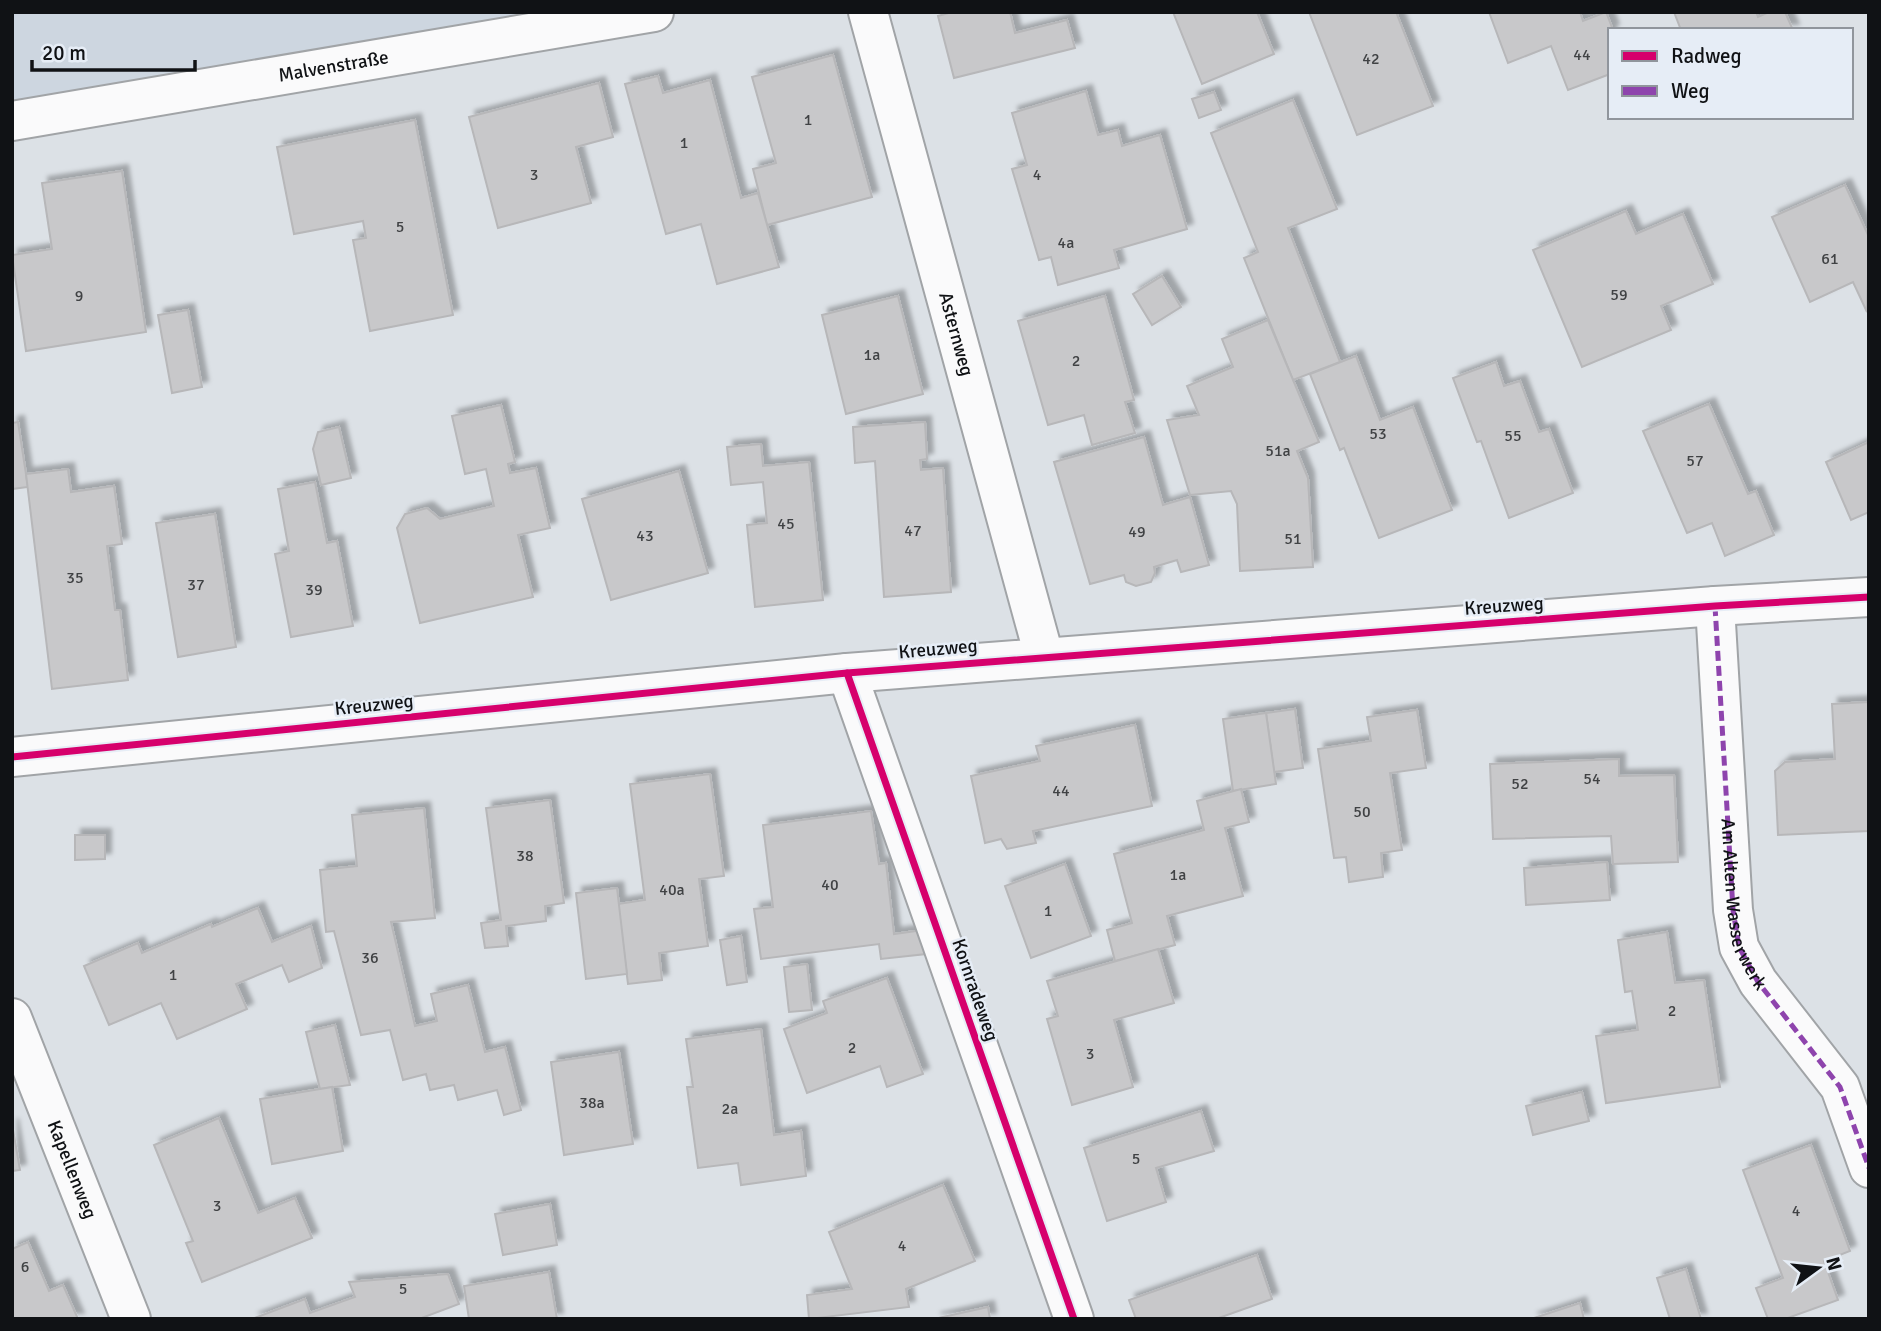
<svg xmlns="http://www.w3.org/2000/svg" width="1881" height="1331" viewBox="0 0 1881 1331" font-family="Signika,sans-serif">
<defs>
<filter id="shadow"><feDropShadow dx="6" dy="-6" stdDeviation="2" flood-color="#0004"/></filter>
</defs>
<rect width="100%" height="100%" fill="#dce1e6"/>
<polygon fill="#cdd6e0" points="12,12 654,12 12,121"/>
<g fill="#c8c8ca" stroke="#b7b7b9" stroke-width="2" filter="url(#shadow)">
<polygon points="952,12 1010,12 1015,33 1067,20 1075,48 954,78 938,16"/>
<polygon points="1173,12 1257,12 1274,54 1202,84"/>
<polygon points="1309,12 1396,12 1433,106 1357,135"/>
<polygon points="1489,12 1580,12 1583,21 1606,12 1613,30 1610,30 1610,74 1568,90 1551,46 1508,63"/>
<polygon points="1674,12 1756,12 1758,17 1769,12 1785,12 1793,30 1681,30"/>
<polygon points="833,55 872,197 767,225 753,169 776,163 752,77"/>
<polygon points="658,76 663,93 710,80 741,198 758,193 779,267 717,284 701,224 666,234 625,84"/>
<polygon points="599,83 613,137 576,147 591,203 498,228 469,117"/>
<polygon points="1086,91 1098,135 1118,130 1122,146 1160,135 1187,229 1114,250 1119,268 1058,285 1051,257 1039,260 1012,169 1027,165 1012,113"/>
<polygon points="1214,92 1221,110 1199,118 1192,99"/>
<polygon points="1293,100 1337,209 1288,228 1340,362 1293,380 1244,258 1258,252 1211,133"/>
<polygon points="415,120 453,315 370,331 353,240 366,238 363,221 294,234 277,147"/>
<polygon points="122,171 146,332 26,351 12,255 52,249 42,183"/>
<polygon points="1845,185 1869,237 1867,312 1853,282 1810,302 1772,217"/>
<polygon points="1626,211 1636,234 1683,214 1713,284 1661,306 1671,330 1582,367 1533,250"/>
<polygon points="1162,276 1181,307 1152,325 1133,294"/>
<polygon points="898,296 923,394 846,414 822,315"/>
<polygon points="1105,296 1134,400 1125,402 1135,433 1092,445 1084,415 1048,425 1018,321"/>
<polygon points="188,310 202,387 172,393 158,315"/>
<polygon points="1268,320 1319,442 1297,451 1308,478 1313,567 1240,571 1237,504 1231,491 1190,495 1167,420 1199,415 1187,386 1233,367 1222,339"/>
<polygon points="1356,356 1380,420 1413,407 1452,510 1379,538 1344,448 1340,450 1310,374"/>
<polygon points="1496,362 1504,386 1520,381 1539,432 1549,429 1573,493 1509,518 1481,441 1477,442 1453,378"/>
<polygon points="1709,404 1748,494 1756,491 1774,535 1725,556 1712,523 1687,533 1643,431"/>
<polygon points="501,405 515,462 508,464 510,473 536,468 550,528 518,535 533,597 420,623 397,528 405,514 427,508 440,519 494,506 486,469 465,474 452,416"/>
<polygon points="18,422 28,487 12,489 12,423"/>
<polygon points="925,422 927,459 920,460 921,470 943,468 951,592 884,597 875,461 855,463 853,427"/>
<polygon points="339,427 351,478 321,485 313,449 318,432"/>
<polygon points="1144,437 1163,505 1190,497 1209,565 1181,572 1177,560 1154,567 1155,573 1151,582 1136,586 1126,582 1124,575 1090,584 1054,462"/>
<polygon points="1869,442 1869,512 1851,520 1826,462"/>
<polygon points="761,444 763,466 809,462 823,600 755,607 747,525 767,523 763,482 731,485 727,447"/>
<polygon points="68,469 71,492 114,486 122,544 107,546 115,610 120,610 128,680 52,689 26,474"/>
<polygon points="679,471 708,573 611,600 582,499"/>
<polygon points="315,482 327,543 337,541 353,626 291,637 275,554 289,551 278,489"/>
<polygon points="215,514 236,647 178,657 156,523"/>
<polygon points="1869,702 1869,831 1778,835 1775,771 1785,762 1835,759 1832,704"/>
<polygon points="1295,709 1303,768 1274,772 1266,713"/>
<polygon points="1417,710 1426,768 1390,773 1402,850 1381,853 1383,877 1349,882 1346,857 1334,858 1318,749 1371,741 1367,717"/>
<polygon points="1266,713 1276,784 1233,791 1223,719"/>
<polygon points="1135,725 1152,806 1033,831 1036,843 1007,849 1001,839 985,843 971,776 1040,761 1036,746"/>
<polygon points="1619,759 1619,776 1674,775 1678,862 1613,864 1611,836 1493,839 1490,764"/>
<polygon points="710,774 724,876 699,879 708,946 659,953 662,980 628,984 618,904 645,900 630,784"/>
<polygon points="1241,789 1249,822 1225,828 1243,896 1167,916 1175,945 1115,961 1107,930 1132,923 1114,854 1204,830 1197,801"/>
<polygon points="550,800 564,903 545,906 546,921 506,926 508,946 485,948 481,923 501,920 486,808"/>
<polygon points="424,808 435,918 391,922 415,1026 437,1021 431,994 468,985 485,1052 505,1047 521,1110 504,1115 497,1090 458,1100 454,1085 430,1090 426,1074 403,1080 390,1030 361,1035 334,931 326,932 320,870 357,866 352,815"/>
<polygon points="871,811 879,864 886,863 894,934 923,930 926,954 881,959 879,944 761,959 754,909 773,907 763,825"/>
<polygon points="75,835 105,835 105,859 75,860"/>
<polygon points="1607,862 1610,900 1526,905 1524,868"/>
<polygon points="1065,864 1091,936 1031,958 1005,886"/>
<polygon points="617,888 627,974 586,979 576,893"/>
<polygon points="258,908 272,942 311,926 322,968 289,982 282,965 236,984 247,1009 177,1039 161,1003 109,1025 84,966 138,943 142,953 211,924 212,927"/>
<polygon points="1667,932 1675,983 1704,980 1720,1087 1606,1103 1596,1036 1638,1030 1632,991 1625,992 1618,940"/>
<polygon points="741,936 747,982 727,985 720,940"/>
<polygon points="1158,949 1174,1003 1114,1020 1133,1087 1072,1105 1047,1019 1058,1016 1047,981"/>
<polygon points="807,964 812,1010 789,1012 784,967"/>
<polygon points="887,978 923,1074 887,1087 880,1066 807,1093 784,1029 827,1013 823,1001"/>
<polygon points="335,1025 350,1085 320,1089 306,1032"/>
<polygon points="761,1029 774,1135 801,1131 806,1176 741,1185 738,1163 698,1168 687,1087 693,1087 686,1039"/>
<polygon points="619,1052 633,1144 564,1155 551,1062"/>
<polygon points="332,1087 343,1151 272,1164 260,1099"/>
<polygon points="1582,1092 1589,1121 1533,1135 1526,1106"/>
<polygon points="1201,1111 1214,1151 1156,1168 1166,1202 1107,1221 1084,1148"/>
<polygon points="219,1118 258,1213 295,1198 312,1238 202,1282 186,1243 193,1241 154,1145"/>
<polygon points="12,1124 20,1170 12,1171"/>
<polygon points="1811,1145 1850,1251 1824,1261 1838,1300 1785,1319 1768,1319 1756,1288 1783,1278 1743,1170"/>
<polygon points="943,1185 975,1261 906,1289 909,1307 809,1319 807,1295 852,1289 829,1232"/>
<polygon points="550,1204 557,1245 503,1255 495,1214"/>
<polygon points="28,1242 49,1291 63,1285 78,1319 12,1319 12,1249"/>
<polygon points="1257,1255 1272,1299 1216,1319 1136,1319 1129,1300"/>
<polygon points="1686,1269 1701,1319 1670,1319 1657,1278"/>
<polygon points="549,1272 557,1319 469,1319 464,1286"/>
<polygon points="448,1274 459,1304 419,1319 252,1319 305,1299 310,1313 355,1297 349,1282"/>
<polygon points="1580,1303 1584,1319 1531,1319"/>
<polygon points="988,1307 990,1319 934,1319"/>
</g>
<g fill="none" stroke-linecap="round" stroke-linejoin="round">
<g stroke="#a1a4a7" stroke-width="42">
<g id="minor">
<path id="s1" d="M 868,12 L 1044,656"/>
<path id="s2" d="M 12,121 L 654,12"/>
<path id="s3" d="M 1715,606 L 1733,910 L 1739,947 L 1758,982 L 1840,1087 L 1869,1168"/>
<polyline points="847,673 1074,1319"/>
<polyline points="12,757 847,673 1715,606 1869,597"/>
<path id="s4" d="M 12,1018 L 131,1319"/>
</g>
</g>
<use href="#minor" stroke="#fafafb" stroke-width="38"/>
<polyline stroke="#8e44ad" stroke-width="5" stroke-dasharray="10 5" stroke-linecap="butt" points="1715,606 1733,910 1739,947 1758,982 1840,1087 1869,1168"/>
<g stroke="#e6edf6" stroke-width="11">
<g id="cycleway">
<polyline points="847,673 1074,1319"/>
<polyline points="12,757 847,673 1715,606 1869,597"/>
</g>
</g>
<use href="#cycleway" stroke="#d6006c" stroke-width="7"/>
</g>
<g text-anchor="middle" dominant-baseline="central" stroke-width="5" stroke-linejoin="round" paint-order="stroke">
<g font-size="16" fill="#404244">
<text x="1582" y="55">44</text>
<text x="1371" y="59">42</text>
<text x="808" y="120">1</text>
<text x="684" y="143">1</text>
<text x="534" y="175">3</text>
<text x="1037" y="175">4</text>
<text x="400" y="227">5</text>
<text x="1066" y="243">4a</text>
<text x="1830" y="259">61</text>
<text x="1619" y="295">59</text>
<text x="79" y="296">9</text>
<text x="872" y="355">1a</text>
<text x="1076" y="361">2</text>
<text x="1378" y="434">53</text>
<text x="1513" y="436">55</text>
<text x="1278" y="451">51a</text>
<text x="1695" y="461">57</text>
<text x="786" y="524">45</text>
<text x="913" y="531">47</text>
<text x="1137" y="532">49</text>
<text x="645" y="536">43</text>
<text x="1293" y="539">51</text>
<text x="75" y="578">35</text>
<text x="196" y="585">37</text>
<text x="314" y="590">39</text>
<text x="1592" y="779">54</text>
<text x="1520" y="784">52</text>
<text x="1061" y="791">44</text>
<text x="1362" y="812">50</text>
<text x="525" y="856">38</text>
<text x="1178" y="875">1a</text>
<text x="830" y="885">40</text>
<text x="672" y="890">40a</text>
<text x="1048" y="911">1</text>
<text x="370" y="958">36</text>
<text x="173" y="975">1</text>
<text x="1672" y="1011">2</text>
<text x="852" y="1048">2</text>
<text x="1090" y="1054">3</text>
<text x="592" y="1103">38a</text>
<text x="730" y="1109">2a</text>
<text x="1136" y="1159">5</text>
<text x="217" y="1206">3</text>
<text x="1796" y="1211">4</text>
<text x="902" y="1246">4</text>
<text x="25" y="1267">6</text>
<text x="403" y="1289">5</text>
</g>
<g font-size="19" fill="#101215" stroke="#e6edf6">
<text stroke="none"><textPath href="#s2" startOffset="326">Malvenstraße</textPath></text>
<text stroke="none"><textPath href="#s1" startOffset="334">Asternweg</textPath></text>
<text transform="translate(1504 606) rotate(-4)">Kreuzweg</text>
<text transform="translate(938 649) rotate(-5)">Kreuzweg</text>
<text transform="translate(374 705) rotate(-6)">Kreuzweg</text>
<text stroke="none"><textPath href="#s3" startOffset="301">Am Alten Wasserwerk</textPath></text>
<text transform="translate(975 990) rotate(71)">Kornradeweg</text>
<text stroke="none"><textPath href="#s4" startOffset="163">Kapellenweg</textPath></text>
</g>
</g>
<rect width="1881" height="1331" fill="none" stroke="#101215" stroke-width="28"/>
<rect x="1608" y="28" width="245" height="91" fill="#e6edf6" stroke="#90959c" stroke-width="2"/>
<rect x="1622" y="51" width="35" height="10" fill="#d6006c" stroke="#90959c" stroke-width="2"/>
<text x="1671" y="63" font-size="21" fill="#101215">Radweg</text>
<rect x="1622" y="86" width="35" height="10" fill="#8e44ad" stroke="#90959c" stroke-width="2"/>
<text x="1671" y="98" font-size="21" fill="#101215">Weg</text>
<g transform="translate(1818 1268) rotate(75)" stroke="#e6edf6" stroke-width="5" paint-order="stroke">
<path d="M0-5L12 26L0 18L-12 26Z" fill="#101215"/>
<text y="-10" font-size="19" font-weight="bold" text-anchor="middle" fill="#101215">N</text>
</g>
<path d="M32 60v10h163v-10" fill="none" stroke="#101215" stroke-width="3.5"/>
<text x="42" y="60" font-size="21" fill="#101215" stroke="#e6edf6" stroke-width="5" paint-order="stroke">20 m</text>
</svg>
